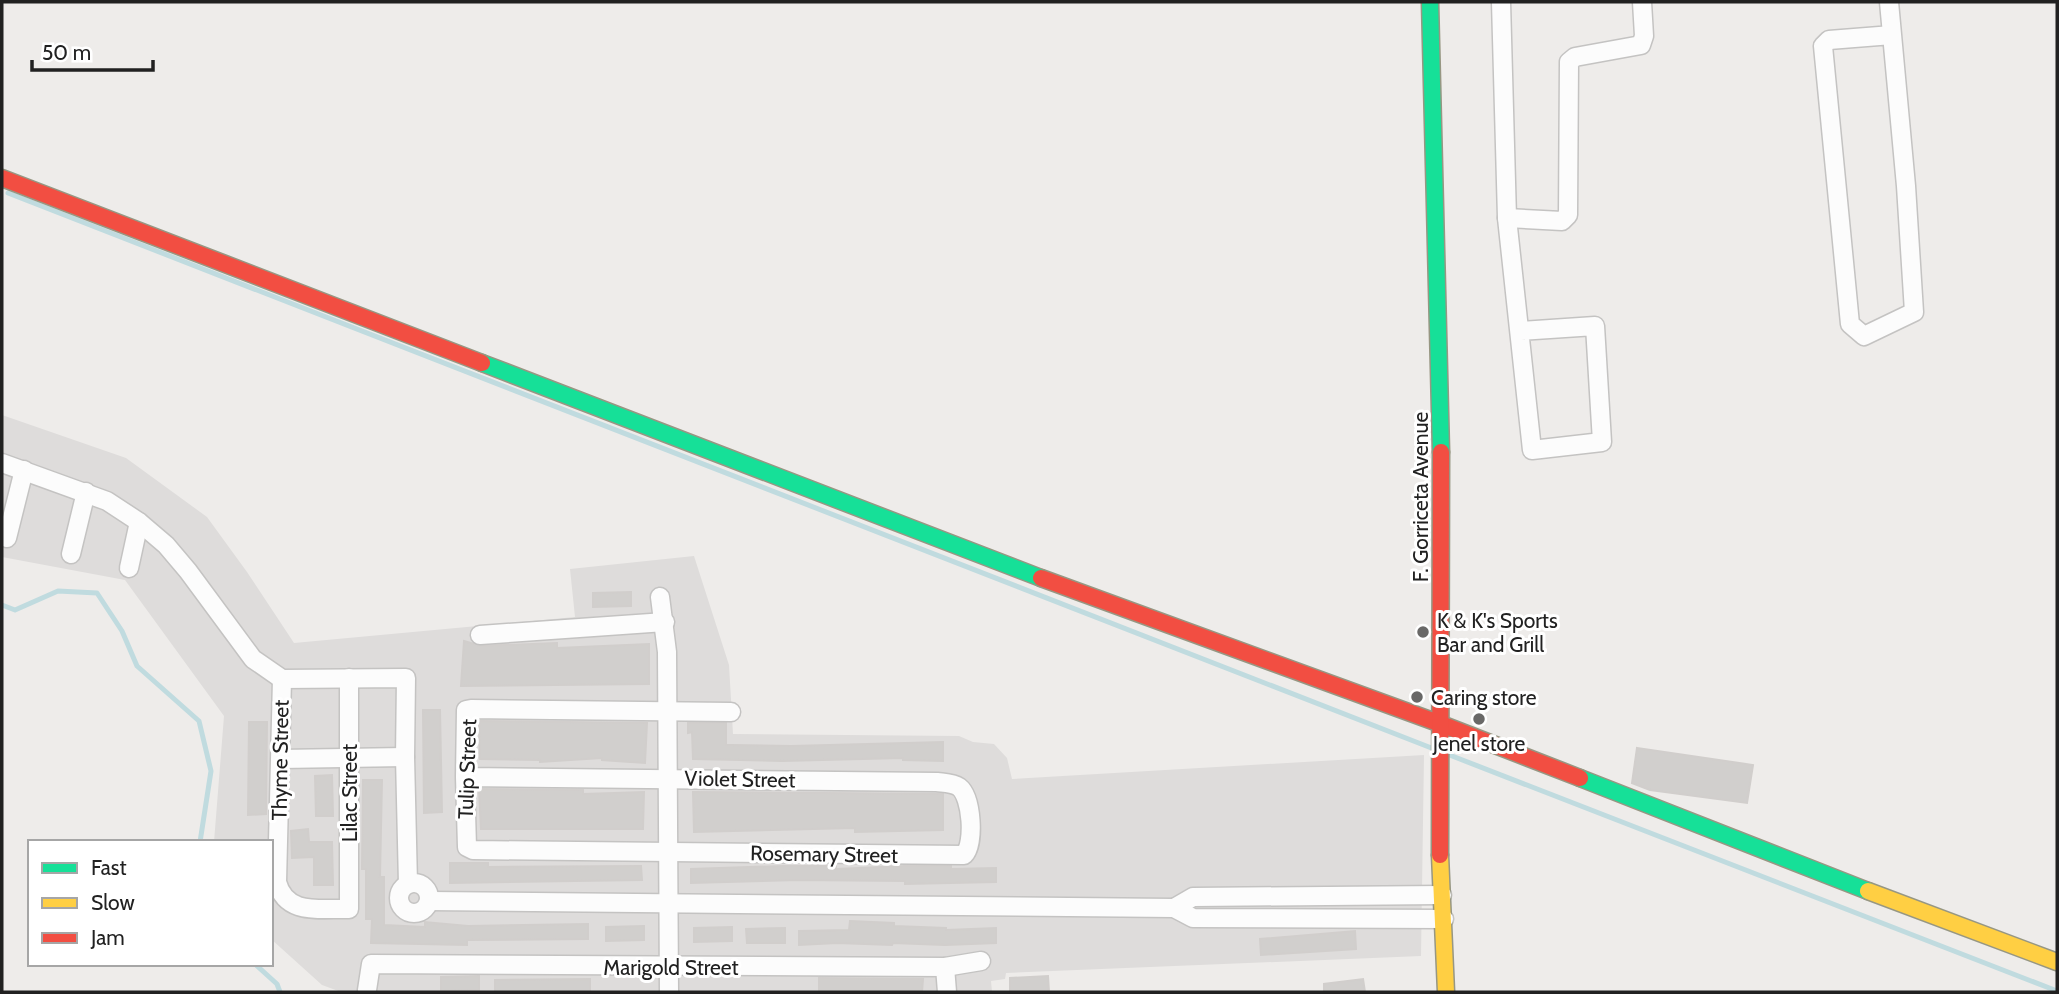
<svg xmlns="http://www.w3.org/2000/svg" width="2059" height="994" viewBox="0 0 2059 994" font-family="Cabin,sans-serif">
<rect width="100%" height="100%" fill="#eeecea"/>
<polygon fill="#dedcdb" points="2,415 126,458 207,517 247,572 294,643 575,617 570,569 694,556 729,665 733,734 959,736 973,742 994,744 1007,758 1012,779 1424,755 1421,956 1006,973 1005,979 991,981 992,992 341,992 322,985 271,939 271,842 214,842 224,716 125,580 2,557"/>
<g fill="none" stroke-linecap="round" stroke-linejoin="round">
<g stroke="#c0dbdf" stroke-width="5">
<polyline points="8,193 1434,749"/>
<polyline points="2,605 15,610 58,591 97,593 122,631 137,666 199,721 211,771 200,842"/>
<polyline points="1447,754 2057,991"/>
<polyline points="255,964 277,984 280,992"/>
</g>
</g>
<g fill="#d1cfcd" stroke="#d1cecc" stroke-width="2">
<polygon points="631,592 631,606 593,607 593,593"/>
<polygon points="464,641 481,646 557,643 557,648 649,644 649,684 461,686"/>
<polygon points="423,710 440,710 442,812 424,813"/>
<polygon points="479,721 647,723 645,763 602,760 602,758 540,762 540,760 480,759"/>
<polygon points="249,722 267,722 266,814 248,815"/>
<polygon points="688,723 726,723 726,745 731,745 791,746 943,742 943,761 903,760 903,758 782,761 693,759 692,732 688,733"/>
<polygon points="1637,748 1753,765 1747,803 1650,790 1632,783"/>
<polygon points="332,775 333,816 316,816 315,776"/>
<polygon points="363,780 382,780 380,877 384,877 384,925 425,927 425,922 468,926 588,924 588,939 467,940 467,945 371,943 372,919 366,919 366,869 362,869"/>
<polygon points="479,789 583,790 583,794 644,792 643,829 481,829"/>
<polygon points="693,792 943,794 943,830 855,832 855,828 694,832"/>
<polygon points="308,829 309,842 332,842 333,885 314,885 314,857 292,858 291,831"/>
<polygon points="450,863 488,863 488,867 641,866 642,880 450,883"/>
<polygon points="783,866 836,866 836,869 905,866 951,866 951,869 996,868 996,882 905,884 905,881 798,880 691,883 691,869"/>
<polygon points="850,921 894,923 894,926 946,928 946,930 996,928 996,943 945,945 893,943 892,945 837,943 799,945 799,931 849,930"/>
<polygon points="644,926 644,940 606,941 606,927"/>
<polygon points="732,927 732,941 694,942 694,928"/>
<polygon points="785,928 785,943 747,943 746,929"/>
<polygon points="1355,931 1356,949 1261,955 1260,939"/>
<polygon points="479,976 479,990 441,991 441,977"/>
<polygon points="1048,976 1049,992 1010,992 1010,978"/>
<polygon points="819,978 923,979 922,992 819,992"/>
<polygon points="590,979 590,992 495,992 495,980"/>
<polygon points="1363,979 1365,992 1324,992 1324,984"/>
</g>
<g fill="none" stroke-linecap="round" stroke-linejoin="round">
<g stroke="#c4c3c2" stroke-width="21">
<g id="street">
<polyline points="1501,2 1507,218 1532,450 1602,442 1595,326 1521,331"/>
<polyline points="1889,2 1906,186 1914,312 1864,336 1850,324 1823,46 1829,40 1892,35"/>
<polyline points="1507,218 1562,221 1568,215 1569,62 1575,57 1641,45 1644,36 1642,2"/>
<polyline points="2,463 107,501 139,522 166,545 188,571 253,659 282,679 406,678 405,757 408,884"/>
<polyline points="7,538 24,470"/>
<polyline points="71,554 86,492"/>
<polyline points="129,568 139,522"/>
<polyline points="660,597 667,652 669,992"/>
<polyline points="480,635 665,622"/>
<path d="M 282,679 L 277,882 C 286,916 320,908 349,909 L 349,678"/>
<polyline points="281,759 405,757"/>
<path d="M 465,777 L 937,782 C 944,783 953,783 959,787 C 972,797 975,844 964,855 L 473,850 L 467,847 L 465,777 L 466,710 L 471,709 L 731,712"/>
<circle cx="414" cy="898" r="15"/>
<polyline points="429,901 1174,908 1193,918 1444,919"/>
<polyline points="1174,908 1193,897 1442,895"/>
<polyline points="945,967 981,961"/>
<polyline points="367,990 371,964 945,967 947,992"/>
</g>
</g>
<g stroke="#979783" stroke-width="19">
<g id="fast">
<polyline points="1430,2 1441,452"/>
<polyline points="482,363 1041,578"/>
<polyline points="1580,778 1868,891"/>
</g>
</g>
<g stroke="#979783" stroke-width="19">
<g id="slow">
<polyline points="1440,855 1446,992"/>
<polyline points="1868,891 2057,962"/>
</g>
</g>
<g stroke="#979783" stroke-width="19">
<g id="jam">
<polyline points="2,178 482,363"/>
<polyline points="1041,578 1441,724 1580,778"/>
<polyline points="1440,855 1441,452"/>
</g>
</g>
<use href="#street" stroke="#fcfcfc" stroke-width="18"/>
<use href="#fast" stroke="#16e098" stroke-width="16"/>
<use href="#slow" stroke="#ffcf43" stroke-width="16"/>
<use href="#jam" stroke="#f24e42" stroke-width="16"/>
</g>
<g fill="#696867" stroke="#fff" stroke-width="2.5">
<circle cx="1423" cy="632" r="7"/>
<circle cx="1417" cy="697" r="7"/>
<circle cx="1479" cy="719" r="7"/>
</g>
<g text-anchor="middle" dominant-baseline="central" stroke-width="6" stroke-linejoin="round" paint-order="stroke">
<g font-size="21" fill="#212121" stroke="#fff">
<text transform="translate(1420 497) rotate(-90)">F. Gorriceta Avenue</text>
<text transform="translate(280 760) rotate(-89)">Thyme Street</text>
<text transform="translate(467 769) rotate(-88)">Tulip Street</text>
<text transform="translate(740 779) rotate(1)">Violet Street</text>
<text transform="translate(349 793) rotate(-90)">Lilac Street</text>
<text transform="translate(824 854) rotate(1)">Rosemary Street</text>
<text x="671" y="967">Marigold Street</text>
</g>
<g font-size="21" fill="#212121" stroke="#fff" text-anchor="start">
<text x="1437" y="620">K &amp; K's Sports<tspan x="1437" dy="24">Bar and Grill</tspan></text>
<text x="1431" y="697">Caring store</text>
<text x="1479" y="743" text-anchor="middle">Jenel store</text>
</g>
</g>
<rect width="2059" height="994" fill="none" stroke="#212121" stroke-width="7"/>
<rect x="28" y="840" width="245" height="126" fill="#ffffff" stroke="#a6a6a6" stroke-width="2"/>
<rect x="42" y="863" width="35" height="10" fill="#16e098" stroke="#a6a6a6" stroke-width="2"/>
<text x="91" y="875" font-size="21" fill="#212121">Fast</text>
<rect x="42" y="898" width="35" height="10" fill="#ffcf43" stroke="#a6a6a6" stroke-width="2"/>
<text x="91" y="910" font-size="21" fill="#212121">Slow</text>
<rect x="42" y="933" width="35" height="10" fill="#f24e42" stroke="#a6a6a6" stroke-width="2"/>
<text x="91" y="945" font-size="21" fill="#212121">Jam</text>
<path d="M32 60v10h121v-10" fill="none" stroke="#212121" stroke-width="3.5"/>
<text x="42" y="60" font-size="21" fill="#212121" stroke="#ffffff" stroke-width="5" paint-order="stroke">50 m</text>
</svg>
